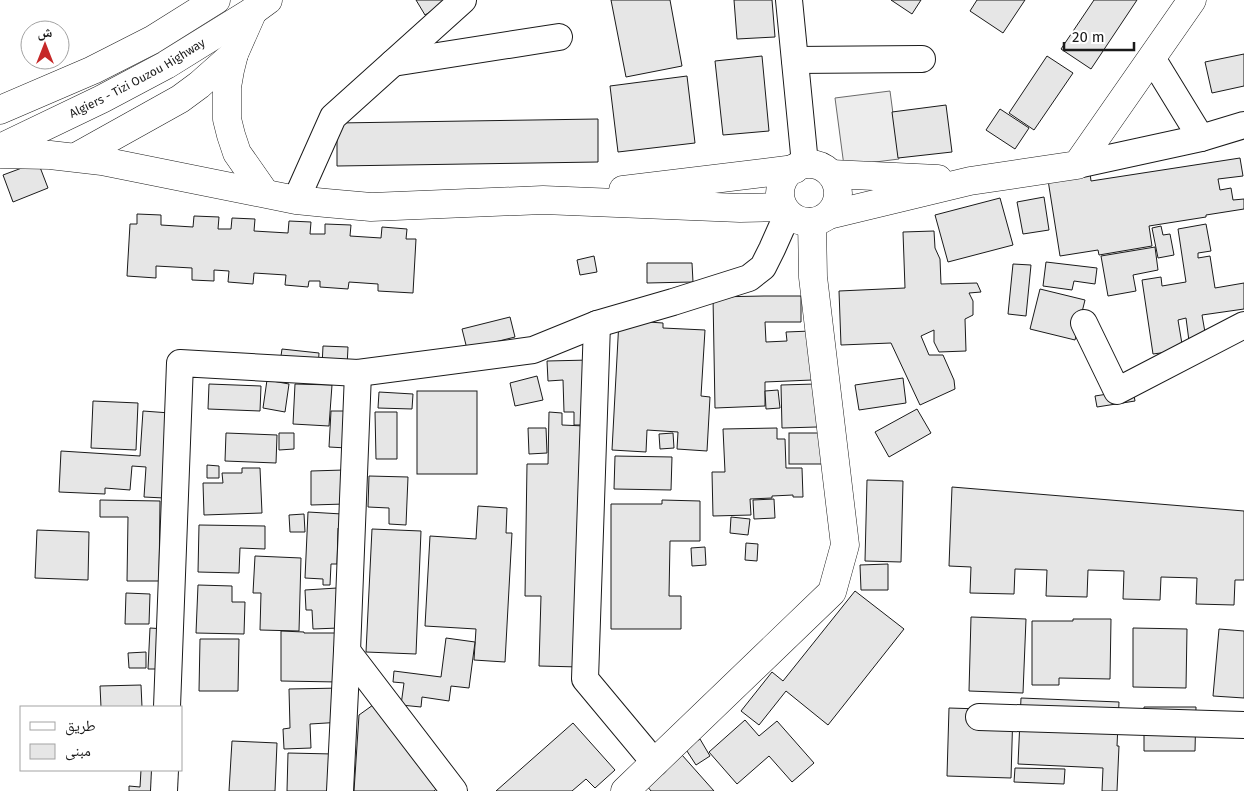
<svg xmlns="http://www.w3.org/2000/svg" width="1244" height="791" viewBox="0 0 1244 791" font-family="'Fira Sans','Noto Naskh Arabic',sans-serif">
<rect width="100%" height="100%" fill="#fff"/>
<polygon fill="#ededed" stroke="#6a6a6a" points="890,91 899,159 844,166 835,98"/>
<g fill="#e6e6e6" stroke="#1a1a1a">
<polygon points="416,0 450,0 425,15"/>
<polygon points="611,0 670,0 682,66 626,77"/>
<polygon points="734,0 772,0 775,37 737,39"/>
<polygon points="891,0 921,0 912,14"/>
<polygon points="977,0 1025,0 1003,33 970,11"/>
<polygon points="1094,0 1137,0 1091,69 1061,49"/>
<polygon points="1244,54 1244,86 1212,93 1205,62"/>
<polygon points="762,56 769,131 723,135 715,61"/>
<polygon points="1047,56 1073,73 1034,130 1009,113"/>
<polygon points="687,76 695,143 618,152 610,86"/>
<polygon points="946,105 952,152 898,158 892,112"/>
<polygon points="1000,109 1029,128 1015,149 986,130"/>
<polygon points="598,119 598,162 337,166 337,123"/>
<polygon points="1240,158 1243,176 1218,179 1220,190 1231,188 1233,200 1244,199 1244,209 1206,215 1206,217 1149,226 1152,246 1099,255 1098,250 1060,256 1048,180 1090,173 1091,181"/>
<polygon points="38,162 48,188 13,202 3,175"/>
<polygon points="1044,197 1049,230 1023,234 1017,202"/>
<polygon points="1000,198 1013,245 948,262 935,215"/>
<polygon points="137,214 161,215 161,225 193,227 194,216 219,217 218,229 231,229 232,218 255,219 254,231 288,233 289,221 311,222 310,234 325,234 325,224 351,225 350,236 381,238 382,227 407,229 406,239 416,239 413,293 378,291 378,284 349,282 348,289 320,287 320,281 309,281 308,287 285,285 286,275 254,273 253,284 228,282 229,271 214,270 214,281 192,280 192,268 156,266 156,278 127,276 130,224 137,224"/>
<polygon points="1206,224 1211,251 1198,253 1198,258 1210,256 1215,288 1244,283 1244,309 1202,315 1206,338 1189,341 1186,318 1178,320 1183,350 1153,354 1142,280 1161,277 1162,286 1186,282 1178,229"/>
<polygon points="1161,226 1163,235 1170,234 1174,255 1158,258 1152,228"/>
<polygon points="934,231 935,248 940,259 941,284 977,283 981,292 969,293 973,301 973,315 965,319 966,351 939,352 934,342 934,330 921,336 929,355 943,355 954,380 955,389 920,405 891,343 841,345 839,291 905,288 903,232"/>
<polygon points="1155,247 1158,270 1133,275 1136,291 1108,296 1101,256"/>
<polygon points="594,256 597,272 580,275 577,260"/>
<polygon points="1046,262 1097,268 1095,284 1074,281 1072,290 1043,286"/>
<polygon points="647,263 692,263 693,282 647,283"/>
<polygon points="1013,264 1031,265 1026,316 1008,314"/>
<polygon points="1040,289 1085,300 1075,340 1030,329"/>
<polygon points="764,296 801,296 801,322 765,322 766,342 787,341 786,332 811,331 812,380 765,382 765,406 715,408 713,297"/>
<polygon points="510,317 515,337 467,349 462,329"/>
<polygon points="619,320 663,323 663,328 705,330 701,396 710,397 707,451 677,449 678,432 647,430 646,452 612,450"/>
<polygon points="323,346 348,347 347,367 322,366"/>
<polygon points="282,349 319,353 318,368 280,363"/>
<polygon points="590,360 591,425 574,425 574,412 564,412 563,380 548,381 547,361"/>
<polygon points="537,376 543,400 515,406 510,383"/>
<polygon points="903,378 906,403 859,410 855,385"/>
<polygon points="267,380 289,384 285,412 263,408"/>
<polygon points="209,384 261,386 260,411 208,409"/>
<polygon points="295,384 332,385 329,426 293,424"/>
<polygon points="815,384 817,427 782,428 781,385"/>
<polygon points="778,390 780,408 766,409 765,391"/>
<polygon points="1133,390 1135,401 1097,407 1095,396"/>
<rect x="417" y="391" width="60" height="83"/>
<polygon points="379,392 413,394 412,409 378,408"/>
<polygon points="93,401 138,403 136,450 91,448"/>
<polygon points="917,409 931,433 889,457 875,432"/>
<polygon points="143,411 170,413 164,498 144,497 146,467 132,466 130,490 105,488 105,494 59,492 61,451 140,456"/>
<polygon points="331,411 349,411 347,448 329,447"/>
<polygon points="375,412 397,412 397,459 376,459"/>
<polygon points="549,412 562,413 562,425 585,426 580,667 539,666 541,596 525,596 527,464 548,464"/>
<polygon points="528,428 546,428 547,453 529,454"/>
<polygon points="777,428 777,439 785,439 786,468 802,468 803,497 793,497 793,495 772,496 772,498 750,499 751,515 713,516 712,472 725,472 723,429"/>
<polygon points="226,433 277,435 276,463 225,461"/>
<polygon points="279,433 294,433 294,449 279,450"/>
<polygon points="673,433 674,448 660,449 659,434"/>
<rect x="789" y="433" width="34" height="31"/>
<polygon points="615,456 672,457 671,490 614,489"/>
<polygon points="207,465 219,466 219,478 207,478"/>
<polygon points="242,468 260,468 262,513 204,515 203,483 223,483 222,473 242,473"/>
<polygon points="344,470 345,504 311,505 311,471"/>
<polygon points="369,476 408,477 406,525 389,524 389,508 368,507"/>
<polygon points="867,480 903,481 901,562 865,561"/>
<polygon points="952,487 1244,511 1244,580 1235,580 1234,605 1196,604 1197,578 1161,577 1160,600 1123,599 1124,571 1088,570 1087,597 1046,596 1047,570 1015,569 1014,594 970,593 971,567 949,566"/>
<polygon points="774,499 775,518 754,519 753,500"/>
<polygon points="100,500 160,501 159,581 127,581 128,517 100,517"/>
<polygon points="662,500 700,501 700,541 670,541 669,596 681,596 681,629 611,629 611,504 662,504"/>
<polygon points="478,506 507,508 506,533 512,533 505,662 474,660 476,629 425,626 430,536 476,539"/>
<polygon points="308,512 342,514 342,528 338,528 337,564 331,564 330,585 323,585 323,579 305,578"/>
<polygon points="304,514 305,532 290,532 289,515"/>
<polygon points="731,517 750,519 748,535 730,533"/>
<polygon points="199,525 265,526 265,549 240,548 239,573 198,572"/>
<polygon points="372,529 421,531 416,654 366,652"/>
<polygon points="37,530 89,532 88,580 35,578"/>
<polygon points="746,543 758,544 757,561 745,560"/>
<polygon points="705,547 706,565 692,566 691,548"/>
<polygon points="255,556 301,558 299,631 260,630 261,593 253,593"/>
<polygon points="888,564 888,590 861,590 860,565"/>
<polygon points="198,585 232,586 232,602 245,602 244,634 196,633"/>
<polygon points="337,588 339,628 313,629 312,610 306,610 305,590"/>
<polygon points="855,591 904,629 828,725 786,691 759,725 741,711 772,672 783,681"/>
<polygon points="126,593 150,594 149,624 125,624"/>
<polygon points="971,617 1026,619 1023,693 969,691"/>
<polygon points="1073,619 1111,619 1110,679 1059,678 1059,685 1032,685 1032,621 1073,621"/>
<polygon points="150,628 165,629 162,669 148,669"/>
<polygon points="1133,628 1187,629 1186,688 1133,687"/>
<polygon points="1219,629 1244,631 1244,698 1213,696"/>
<polygon points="281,631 304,632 304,633 338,633 338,682 281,681"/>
<polygon points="446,638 475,642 469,688 451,686 449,701 422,697 421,707 401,705 404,683 393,682 394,671 441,677"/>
<polygon points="200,639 239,639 238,691 199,691"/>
<polygon points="146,652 146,668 129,668 128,653"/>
<polygon points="141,685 142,707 101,707 100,686"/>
<polygon points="342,688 343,722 310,724 311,748 284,749 283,729 290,728 289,689"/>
<polygon points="1021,698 1119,702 1117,746 1119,746 1117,791 1102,791 1103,768 1018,764"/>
<polygon points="380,700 440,786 434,791 354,791 359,715"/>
<polygon points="1144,707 1196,707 1195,751 1144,751"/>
<polygon points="949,708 1013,710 1011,778 947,776"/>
<polygon points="745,720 759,736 777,721 814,763 792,782 769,756 737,784 709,752"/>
<polygon points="573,723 615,770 595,788 586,779 572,791 496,791"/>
<polygon points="700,739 710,756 696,765 685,748"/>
<polygon points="232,741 277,743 275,791 229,791"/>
<polygon points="288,753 333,754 333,791 287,791"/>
<polygon points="682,755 714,791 651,791 647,786"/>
<polygon points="1015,768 1065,769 1064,784 1014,782"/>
<polygon points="141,770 159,770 158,791 129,791 129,786 140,787"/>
</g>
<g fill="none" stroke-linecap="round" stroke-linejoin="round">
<g stroke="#1a1a1a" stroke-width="28">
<g id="minor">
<polyline points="789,0 805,164"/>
<polyline points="1152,58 1201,138"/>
<polyline points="795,60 922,59"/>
<polyline points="393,63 559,37"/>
<polyline points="1077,165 1201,138 1244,125"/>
<polyline points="296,200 333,117 463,0"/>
<polyline points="1084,323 1117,391 1244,325"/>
<polyline points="597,324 585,679 655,763"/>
<polyline points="347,651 454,791"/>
<polyline points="167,707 180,363 358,373 533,350 597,324 673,302 749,278 763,267 772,249 788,213"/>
<polyline points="979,717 1244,725"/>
<polyline points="164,791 165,770"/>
<polyline points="340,791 347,651 358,373"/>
</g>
</g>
<g stroke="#1a1a1a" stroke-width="29">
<g id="major">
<polyline points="253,11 234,54 230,70 227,87 227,119 231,135 237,153 265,193"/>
<polyline points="0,154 50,155 102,161 296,200 326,203 371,207 543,200 740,208 783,207"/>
<polyline points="76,157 180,99 199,85 234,54"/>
<circle cx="809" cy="193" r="29"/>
<polyline points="831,174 938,179"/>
<polyline points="623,190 795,169"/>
<polyline points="829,215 970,181 1077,165 1192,0"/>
<polyline points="625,791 832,592 845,545 813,277 812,222"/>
</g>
</g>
<g stroke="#1a1a1a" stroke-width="29">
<g id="highway">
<polyline points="0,110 93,70 152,40 216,0"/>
<path id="s1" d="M 0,148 L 102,99 L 166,65 L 253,11 L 268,0"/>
</g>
</g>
<use href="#minor" stroke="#fff" stroke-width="26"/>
<use href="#major" stroke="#fff" stroke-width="28"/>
<use href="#highway" stroke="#fff" stroke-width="28"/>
</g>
<g text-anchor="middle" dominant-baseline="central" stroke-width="4" stroke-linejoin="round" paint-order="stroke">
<g font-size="12" fill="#1a1a1a" stroke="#fff">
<text stroke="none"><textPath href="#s1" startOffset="154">Algiers - Tizi Ouzou Highway</textPath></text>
</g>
</g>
<rect x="20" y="706" width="162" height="65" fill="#ffffff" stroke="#a3a3a3"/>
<rect x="30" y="722" width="25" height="8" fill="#ffffff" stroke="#a3a3a3"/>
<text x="65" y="731" font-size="15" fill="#1a1a1a">طريق</text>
<rect x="30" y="744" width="25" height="15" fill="#e6e6e6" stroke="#a3a3a3"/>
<text x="65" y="756" font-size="15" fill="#1a1a1a">مبنى</text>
<g transform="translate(45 45)"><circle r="24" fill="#ffffff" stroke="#a3a3a3"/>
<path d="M0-4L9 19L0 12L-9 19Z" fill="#c62828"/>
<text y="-8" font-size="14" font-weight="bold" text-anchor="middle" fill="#1a1a1a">ش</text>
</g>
<path d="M1064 42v8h70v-8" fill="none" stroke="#1a1a1a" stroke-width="2.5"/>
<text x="1072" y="42" font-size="15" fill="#1a1a1a" stroke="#ffffff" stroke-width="4" paint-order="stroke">20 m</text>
</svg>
